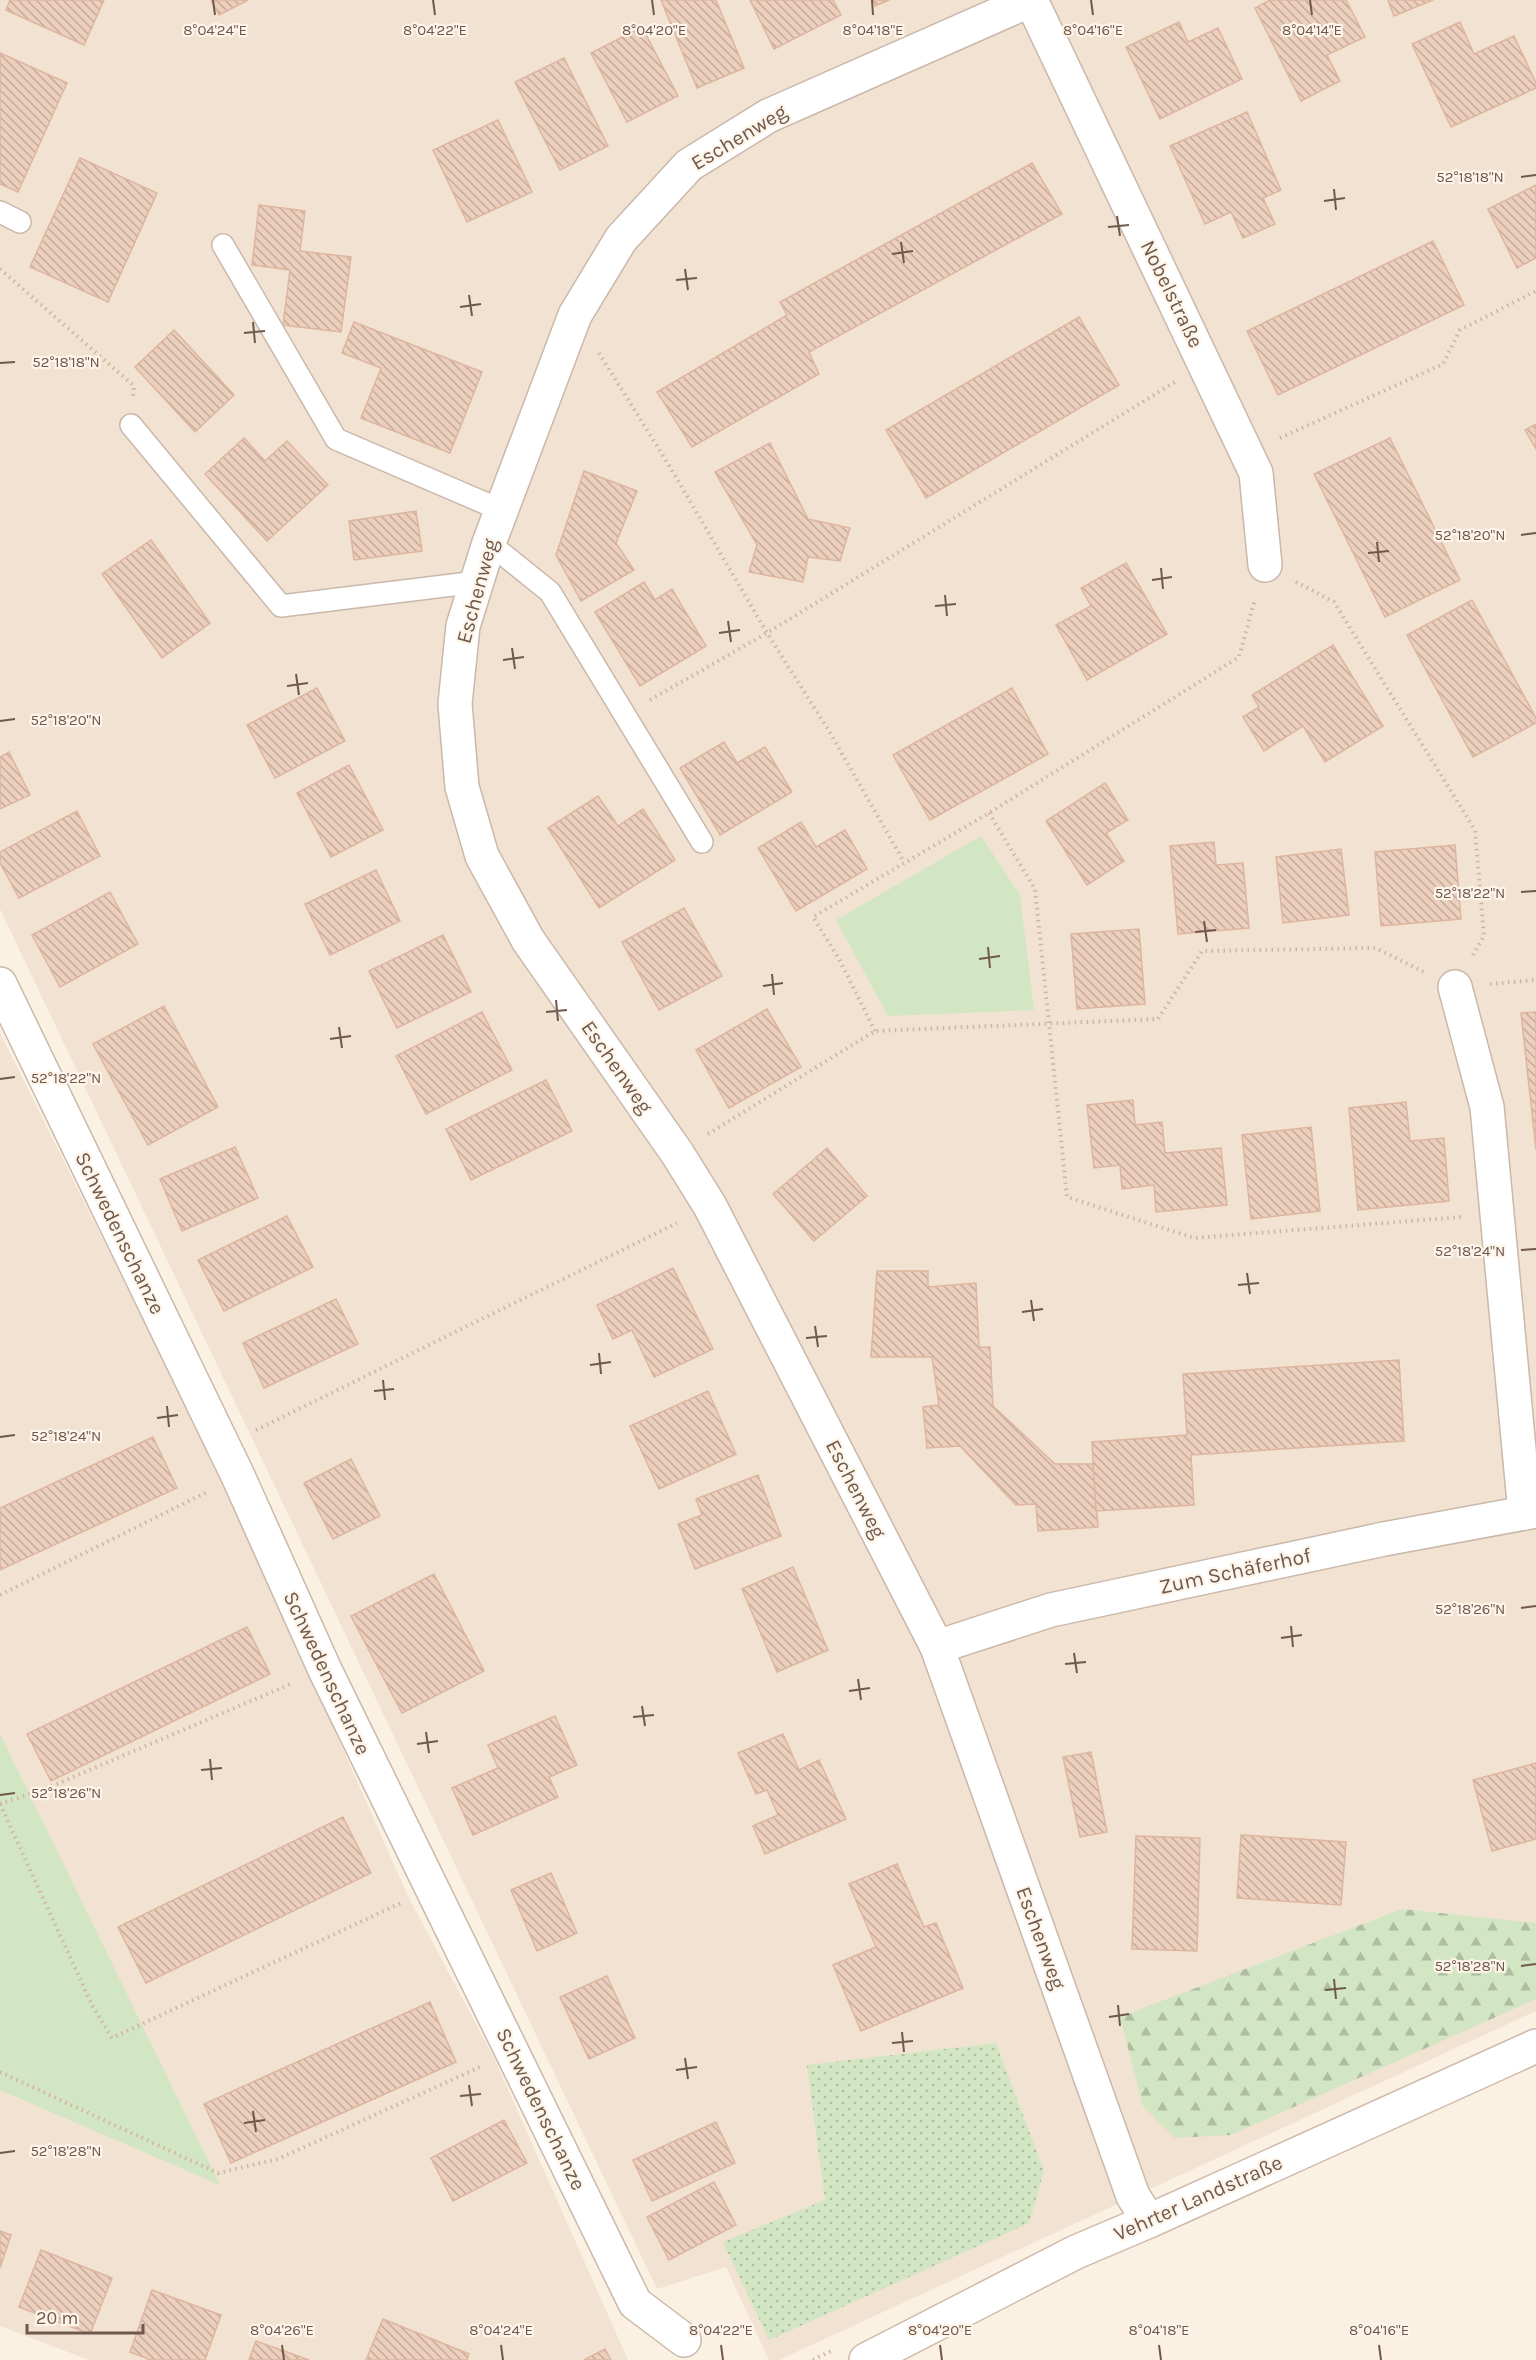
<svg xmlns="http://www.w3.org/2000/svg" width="1536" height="2360" viewBox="0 0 1536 2360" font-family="Karla,sans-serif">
<defs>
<pattern id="grass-dots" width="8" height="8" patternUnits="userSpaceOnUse" patternTransform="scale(1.5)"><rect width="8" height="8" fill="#d2e6c3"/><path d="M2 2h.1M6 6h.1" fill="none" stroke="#afbda1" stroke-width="1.8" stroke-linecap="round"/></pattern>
<pattern id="forest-firs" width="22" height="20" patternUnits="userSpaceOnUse" patternTransform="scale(1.5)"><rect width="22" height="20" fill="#d2e6c3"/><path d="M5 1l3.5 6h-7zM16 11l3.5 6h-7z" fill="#afbda1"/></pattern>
<pattern id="building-back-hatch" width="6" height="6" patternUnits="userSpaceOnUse" patternTransform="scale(1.5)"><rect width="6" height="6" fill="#edcfbd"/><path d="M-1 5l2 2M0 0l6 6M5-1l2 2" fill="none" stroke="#c4ab9c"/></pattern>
</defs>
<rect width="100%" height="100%" fill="#faf1e3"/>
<g fill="#f1e2d2">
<polygon points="0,0 1536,0 1536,2011 779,2360 769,2360 726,2267 657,2289 0,909"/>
<polygon points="0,1033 233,1501 408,1896 494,2058 628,2360 89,2360 0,2326"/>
</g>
<polygon fill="url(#grass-dots)" points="996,2043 1044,2171 1029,2223 769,2340 723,2242 825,2200 807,2065"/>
<polygon fill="url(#forest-firs)" points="1402,1909 1536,1923 1536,1999 1231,2135 1175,2138 1143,2106 1120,2017"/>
<g fill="#d2e6c3">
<polygon points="981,836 1020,895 1034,1010 888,1016 836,920"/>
<polygon points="0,1734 220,2185 0,2090"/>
</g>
<g fill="url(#building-back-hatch)" stroke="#deb69f" stroke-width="1.5">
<polygon points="10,0 104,0 84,45 6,10"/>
<polygon points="211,0 248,0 219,15"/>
<polygon points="661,0 716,0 744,68 697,88"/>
<polygon points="750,0 833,0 841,15 774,49"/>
<polygon points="873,0 889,0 875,6"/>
<polygon points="1270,0 1346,0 1365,37 1327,55 1340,81 1301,101 1255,8"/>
<polygon points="1388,0 1433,0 1394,16"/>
<polygon points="1179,22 1188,42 1218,28 1242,79 1160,119 1126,47"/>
<polygon points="1460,22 1474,54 1514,36 1536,83 1536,88 1451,127 1412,44"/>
<polygon points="642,27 678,96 627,122 591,53"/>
<polygon points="0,53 67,83 18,192 0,184"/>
<polygon points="564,58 608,146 560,170 515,82"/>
<polygon points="1247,112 1281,190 1263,198 1275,224 1243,238 1231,212 1205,224 1170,146"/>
<polygon points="498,120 532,192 467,222 433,150"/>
<polygon points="80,158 157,193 108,302 30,267"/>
<polygon points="1032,163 1062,214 809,352 819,374 692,447 657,392 787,315 780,302"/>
<polygon points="1536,185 1536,258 1517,268 1488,209"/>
<polygon points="259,205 305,211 300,251 351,257 341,332 283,325 290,270 252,265"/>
<polygon points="1433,241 1464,305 1278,395 1247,331"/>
<polygon points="1079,317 1119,385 926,498 886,430"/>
<polygon points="354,322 482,372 450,453 361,418 381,368 342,353"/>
<polygon points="174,330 234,395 195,432 135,367"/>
<polygon points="1536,424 1536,449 1525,430"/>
<polygon points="244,438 265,461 287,441 328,485 267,541 205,474"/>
<polygon points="1390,438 1460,580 1385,617 1314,474"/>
<polygon points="770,443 808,519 850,528 840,561 808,557 803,582 749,572 757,545 715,472"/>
<polygon points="584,471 637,491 616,543 634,570 581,601 556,555"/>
<polygon points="416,511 422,551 354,560 349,521"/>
<polygon points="151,540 210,623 162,658 102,574"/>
<polygon points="1126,563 1167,634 1087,680 1056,625 1091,606 1081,588"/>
<polygon points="644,582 655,600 672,589 706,646 640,686 595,612"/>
<polygon points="1472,600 1536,718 1536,723 1473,757 1407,635"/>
<polygon points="1333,645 1383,726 1325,762 1303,726 1264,751 1243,717 1259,707 1252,695"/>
<polygon points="317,688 345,741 275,778 247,725"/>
<polygon points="1012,688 1048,754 930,820 893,755"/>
<polygon points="724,742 737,763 765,747 792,792 720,835 680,768"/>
<polygon points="9,752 30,795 0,809 0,757"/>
<polygon points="349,765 383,830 331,857 297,793"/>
<polygon points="1105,783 1128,820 1106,833 1124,861 1087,885 1046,821"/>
<polygon points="598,796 618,826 643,809 675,860 599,908 548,828"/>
<polygon points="77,811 100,856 19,898 0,863 0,852"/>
<polygon points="801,822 816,847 845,830 867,869 796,911 758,848"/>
<polygon points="1214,842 1216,865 1243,863 1249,928 1178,934 1170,846"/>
<polygon points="1455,845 1461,919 1381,926 1375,852"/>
<polygon points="1341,849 1349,915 1283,923 1276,857"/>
<polygon points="376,870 400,921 330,955 305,904"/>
<polygon points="110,892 138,944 60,987 32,935"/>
<polygon points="684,908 722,976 659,1010 622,942"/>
<polygon points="1139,929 1145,1004 1077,1009 1071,934"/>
<polygon points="443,935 471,992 397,1028 369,971"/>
<polygon points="164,1006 218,1107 148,1145 93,1044"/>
<polygon points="767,1009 801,1067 729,1108 696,1050"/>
<polygon points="482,1012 512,1070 426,1114 396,1056"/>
<polygon points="1536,1012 1536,1150 1521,1013"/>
<polygon points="546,1080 572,1131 471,1180 446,1129"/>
<polygon points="1133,1100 1135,1125 1162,1122 1165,1153 1221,1148 1227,1205 1156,1212 1154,1185 1122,1189 1120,1165 1094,1168 1087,1105"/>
<polygon points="1406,1102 1410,1141 1444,1138 1449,1201 1358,1210 1349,1108"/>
<polygon points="1311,1127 1320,1211 1251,1219 1242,1135"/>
<polygon points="235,1147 258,1198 182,1231 160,1179"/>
<polygon points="827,1148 867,1196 814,1241 773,1194"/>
<polygon points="287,1216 313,1267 224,1311 198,1260"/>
<polygon points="673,1268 713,1349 654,1377 632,1330 613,1339 597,1305"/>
<polygon points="877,1271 928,1271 928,1287 976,1283 979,1347 990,1347 993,1406 1055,1464 1093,1464 1098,1527 1038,1531 1036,1504 1016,1505 960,1446 927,1448 923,1407 939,1405 932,1357 871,1357"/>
<polygon points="336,1299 358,1344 264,1388 243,1343"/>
<polygon points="1399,1360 1404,1441 1191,1455 1194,1505 1096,1511 1092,1442 1187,1435 1183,1374"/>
<polygon points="708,1391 736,1454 659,1489 630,1426"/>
<polygon points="153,1437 177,1488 0,1570 0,1508"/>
<polygon points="351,1459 380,1516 333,1539 304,1483"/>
<polygon points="758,1475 781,1536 695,1569 678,1524 702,1515 696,1499"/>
<polygon points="793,1567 828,1650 777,1672 742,1589"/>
<polygon points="434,1574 484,1671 402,1713 351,1616"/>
<polygon points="247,1627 270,1674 51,1781 27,1734"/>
<polygon points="555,1716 577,1765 549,1777 558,1797 473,1835 452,1788 498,1768 488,1745"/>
<polygon points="783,1734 799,1770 819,1760 846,1819 765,1854 753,1826 778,1815 767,1790 756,1794 738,1753"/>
<polygon points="1091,1752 1107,1832 1080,1837 1063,1757"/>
<polygon points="1536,1763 1536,1839 1492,1851 1473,1780"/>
<polygon points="343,1817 371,1873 146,1983 118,1927"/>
<polygon points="1241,1835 1346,1842 1341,1905 1237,1898"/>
<polygon points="1136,1836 1200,1838 1197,1951 1132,1949"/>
<polygon points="897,1864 924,1927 936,1923 963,1988 861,2031 833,1965 876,1947 849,1884"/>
<polygon points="551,1873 577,1933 537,1951 511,1890"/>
<polygon points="607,1976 635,2038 589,2059 560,1997"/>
<polygon points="430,2002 456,2062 231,2163 204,2104"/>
<polygon points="504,2120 527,2163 453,2201 431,2158"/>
<polygon points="716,2122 735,2163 652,2201 633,2160"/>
<polygon points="714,2182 736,2225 669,2260 647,2217"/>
<polygon points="0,2231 11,2235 0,2268"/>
<polygon points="41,2250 112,2278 90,2334 19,2307"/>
<polygon points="152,2290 221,2315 205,2360 151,2360 130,2352"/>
<polygon points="383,2319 469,2354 467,2360 366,2360"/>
<polygon points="256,2341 309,2360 249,2360"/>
<polygon points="605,2349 611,2360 584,2360"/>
</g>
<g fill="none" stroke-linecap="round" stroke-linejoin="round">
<g stroke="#cab8ab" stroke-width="24">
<g id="lane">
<polyline points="0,212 20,222"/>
<polyline points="223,245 336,439 501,510"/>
<polyline points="131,425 281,606 477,582"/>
<polyline points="489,543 550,592 702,842"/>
</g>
</g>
<g stroke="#cab8ab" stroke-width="36">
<g id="street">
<polyline points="1031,0 768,116 689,165 621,239 575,315 489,543 463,626 455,704 462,787 482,856 528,940 677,1153 710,1206 937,1647 1133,2196 1149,2221"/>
<polyline points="1031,0 1256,473 1265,565"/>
<polyline points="0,984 238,1476 325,1670 635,2303 684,2340"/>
<polyline points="1455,987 1487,1107 1525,1513"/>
<polyline points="937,1647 1051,1610 1384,1539 1536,1511"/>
</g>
</g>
<g stroke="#cfbaab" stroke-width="36">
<polyline id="secondary" points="866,2360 1076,2252 1149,2221 1536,2046"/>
</g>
<g stroke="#d2b3a1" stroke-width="4" stroke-dasharray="1.5 4.5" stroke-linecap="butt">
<polyline points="0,269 134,386 133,397"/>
<polyline points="599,353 670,467 767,633 829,731 904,862"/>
<polyline points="1280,438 1443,364 1460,330 1536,291"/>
<polyline points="1296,582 1334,602 1475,830 1484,936 1473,955"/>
<polyline points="650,700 767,633 1175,382"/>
<polyline points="989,813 1035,889 1067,1197 1194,1238 1461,1217"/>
<polyline points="1490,984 1536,980"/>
<polyline points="875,1031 839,959 813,917 989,813 1239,657 1255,599"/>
<polyline points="708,1134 875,1031 1158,1019 1202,951 1376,948 1424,972"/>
<polyline points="256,1430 677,1223"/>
<polyline points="0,1595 207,1492"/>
<polyline points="0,1804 92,2005 112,2038 401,1903"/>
<polyline points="0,1804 45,1789 293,1683"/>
<polyline points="0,2072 218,2173 278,2159 480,2067"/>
<polyline points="813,2360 831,2351"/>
</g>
<use href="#lane" stroke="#fff" stroke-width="21"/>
<use href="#street" stroke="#fff" stroke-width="33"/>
<use href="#secondary" stroke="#fff" stroke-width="33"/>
</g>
<path fill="none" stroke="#70584c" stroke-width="2" d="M 213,0 L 215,15M 433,0 L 435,15M 652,0 L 654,15M 872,0 L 873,15M 1091,0 L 1093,15M 1310,0 L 1312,15M 1521,177 L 1536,175M 1334,189 L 1336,210M 1324,201 L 1345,198M 1117,216 L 1120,236M 1108,227 L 1129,225M 901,242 L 904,263M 892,254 L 913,251M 685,269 L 688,290M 676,280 L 697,278M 469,295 L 472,316M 460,307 L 481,304M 253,322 L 255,343M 244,333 L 265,331M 0,363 L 15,362M 1521,535 L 1536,533M 1377,542 L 1379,562M 1368,553 L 1389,551M 1161,568 L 1163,589M 1152,580 L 1172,577M 945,595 L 947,616M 935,606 L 956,604M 728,621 L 731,642M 719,633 L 740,630M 512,648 L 515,669M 503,660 L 524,657M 296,674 L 299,695M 287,686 L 308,683M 0,721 L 15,719M 1521,892 L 1536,891M 1204,921 L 1207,942M 1195,932 L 1216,930M 988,947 L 990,968M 979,959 L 1000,956M 772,974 L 774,995M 763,986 L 783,983M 556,1000 L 558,1021M 546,1012 L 567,1010M 339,1027 L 342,1048M 330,1039 L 351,1036M 0,1079 L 15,1077M 1521,1250 L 1536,1249M 1247,1273 L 1250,1294M 1238,1285 L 1259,1283M 1031,1300 L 1034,1321M 1022,1312 L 1043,1309M 815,1326 L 818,1347M 806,1338 L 827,1336M 599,1353 L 601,1374M 590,1365 L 611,1362M 383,1380 L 385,1400M 374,1391 L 394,1389M 167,1406 L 169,1427M 157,1418 L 178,1415M 0,1437 L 15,1435M 1521,1608 L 1536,1606M 1291,1626 L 1293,1647M 1281,1638 L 1302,1635M 1074,1653 L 1077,1673M 1065,1664 L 1086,1662M 858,1679 L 861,1700M 849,1691 L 870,1688M 642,1706 L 645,1726M 633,1717 L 654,1715M 426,1732 L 429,1753M 417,1744 L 438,1741M 210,1759 L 212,1780M 201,1770 L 222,1768M 0,1795 L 15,1793M 1521,1966 L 1536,1964M 1334,1979 L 1336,1999M 1325,1990 L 1346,1988M 1118,2005 L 1120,2026M 1109,2017 L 1129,2014M 902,2032 L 904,2052M 892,2043 L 913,2041M 685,2058 L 688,2079M 676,2070 L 697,2067M 469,2085 L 472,2106M 460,2096 L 481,2094M 253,2111 L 256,2132M 244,2123 L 265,2120M 0,2153 L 15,2151M 282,2345 L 284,2360M 501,2345 L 503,2360M 721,2345 L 723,2360M 940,2345 L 942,2360M 1159,2345 L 1161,2360M 1379,2345 L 1381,2360"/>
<g text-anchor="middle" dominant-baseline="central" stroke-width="4.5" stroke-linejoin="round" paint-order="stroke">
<g font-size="21" fill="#70584c" stroke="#fdf5e9">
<text transform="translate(739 137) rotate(-31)">Eschenweg</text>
<text transform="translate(1172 294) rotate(64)">Nobelstraße</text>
<text transform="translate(477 591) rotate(-75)">Eschenweg</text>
<text transform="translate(617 1067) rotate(55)">Eschenweg</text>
<text transform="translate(120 1233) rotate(64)">Schwedenschanze</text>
<text transform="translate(856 1489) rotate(63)">Eschenweg</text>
<text transform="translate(1235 1571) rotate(-12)">Zum Schäferhof</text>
<text transform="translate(327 1673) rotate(65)">Schwedenschanze</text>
<text transform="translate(1041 1938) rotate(70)">Eschenweg</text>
<text transform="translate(541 2109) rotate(64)">Schwedenschanze</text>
<text transform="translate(1198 2198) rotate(-24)">Vehrter Landstraße</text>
</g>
</g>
<g font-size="15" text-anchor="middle" fill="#70584c" stroke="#fdf5e9" stroke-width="4.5" stroke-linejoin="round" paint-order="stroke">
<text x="215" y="35">8°04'24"E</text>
<text x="435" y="35">8°04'22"E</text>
<text x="654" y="35">8°04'20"E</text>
<text x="873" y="35">8°04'18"E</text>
<text x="1093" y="35">8°04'16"E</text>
<text x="1312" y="35">8°04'14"E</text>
<text x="1470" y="182">52°18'18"N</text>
<text x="66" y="367">52°18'18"N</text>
<text x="1470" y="540">52°18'20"N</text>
<text x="66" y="725">52°18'20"N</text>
<text x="1470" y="898">52°18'22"N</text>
<text x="66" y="1083">52°18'22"N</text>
<text x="1470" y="1256">52°18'24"N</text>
<text x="66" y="1441">52°18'24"N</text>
<text x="1470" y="1614">52°18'26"N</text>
<text x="66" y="1798">52°18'26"N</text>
<text x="1470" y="1971">52°18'28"N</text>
<text x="66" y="2156">52°18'28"N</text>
<text x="282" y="2335">8°04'26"E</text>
<text x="501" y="2335">8°04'24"E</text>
<text x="721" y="2335">8°04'22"E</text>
<text x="940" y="2335">8°04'20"E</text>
<text x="1159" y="2335">8°04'18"E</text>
<text x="1379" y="2335">8°04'16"E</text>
</g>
<path d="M27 2324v9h116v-9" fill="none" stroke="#70584c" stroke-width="3"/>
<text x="36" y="2324" font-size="18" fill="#70584c" stroke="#fdf5e9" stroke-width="4.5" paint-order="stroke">20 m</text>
</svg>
